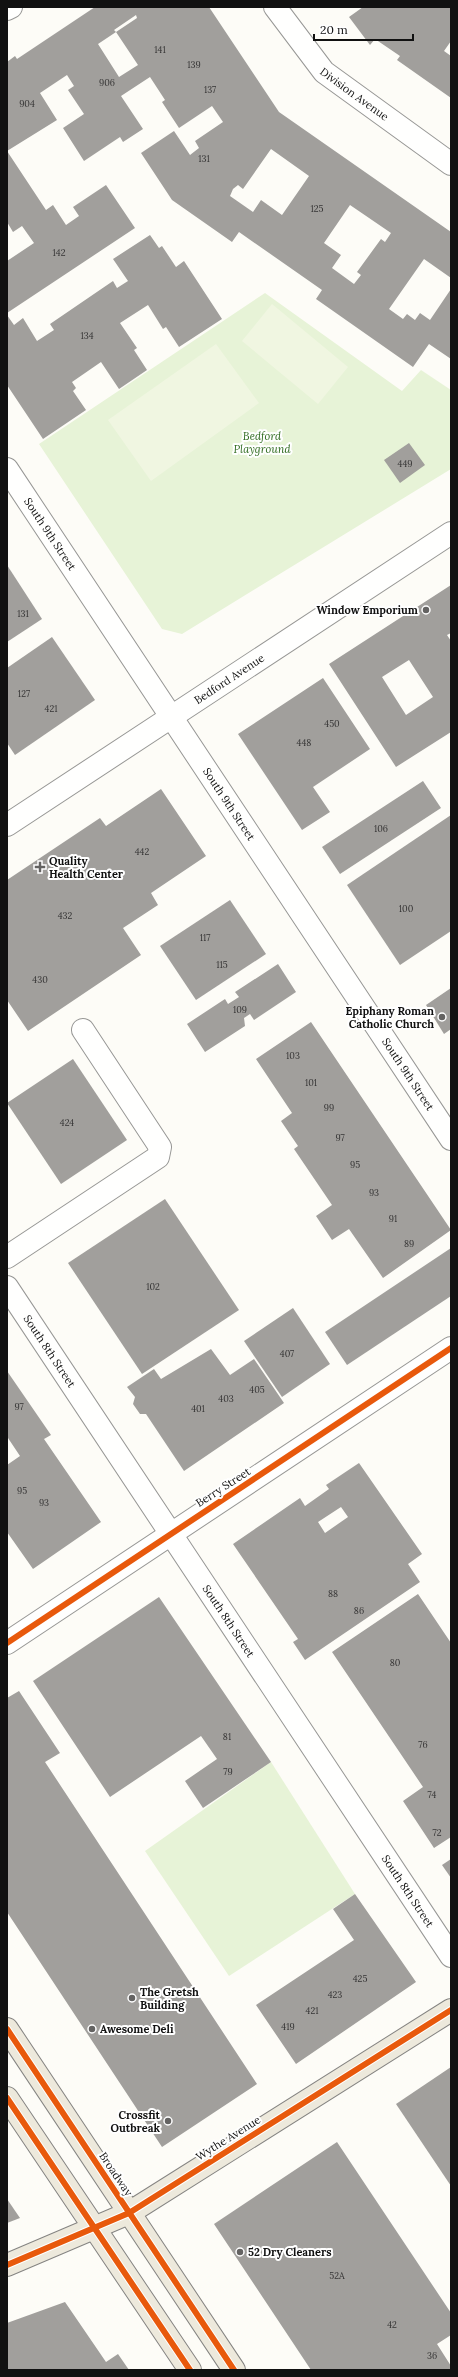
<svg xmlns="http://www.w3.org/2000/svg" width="458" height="2377" viewBox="0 0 458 2377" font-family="Lora,serif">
<rect width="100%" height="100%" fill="#fdfcf7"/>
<g fill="#e7f3d7">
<polygon points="265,293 402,391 421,370 451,390 451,469 182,634 162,629 39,444"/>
<polygon points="271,1762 355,1894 229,1976 145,1851"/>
</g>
<g fill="#f0f6e1">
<polygon points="272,304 348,367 318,404 242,341"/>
<polygon points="216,344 259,403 151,481 108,420"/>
</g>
<g fill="#a19f9c" fill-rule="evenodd">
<path d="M 95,7 L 209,7 L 279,112 L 451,232 L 451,278 L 424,259 L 389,309 L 403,319 L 407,314 L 415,320 L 420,313 L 430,320 L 451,289 L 451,359 L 429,344 L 413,367 L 316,299 L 322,290 L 239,232 L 232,242 L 172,200 L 141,153 L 174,131 L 190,155 L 199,148 L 195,141 L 223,122 L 212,106 L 179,128 L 162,102 L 165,100 L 150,77 L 121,96 L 143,129 L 123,142 L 120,137 L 84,161 L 63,128 L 84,114 L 68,90 L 74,86 L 67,75 L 40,93 L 57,120 L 7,151 L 46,210 L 53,205 L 66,225 L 79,216 L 73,207 L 106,185 L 135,228 L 7,313 L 7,261 L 34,243 L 22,226 L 13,232 L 7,222 L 7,62 L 15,56 L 17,59 ZM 136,15 L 137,18 L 116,32 L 138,65 L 119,77 L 98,44 L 116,32 L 114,30 ZM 271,149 L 309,176 L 282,215 L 261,200 L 253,212 L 230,196 L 233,189 L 238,185 L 243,189 ZM 350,205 L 391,233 L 385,242 L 381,239 L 357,272 L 361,275 L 354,284 L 332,268 L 341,255 L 324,243 Z"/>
<polygon points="363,7 451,7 451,41 444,51 451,56 451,98 397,60 400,56 375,39 370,45 349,17"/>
<polygon points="150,235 159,248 162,246 176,267 184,261 222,319 179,347 166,327 163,329 148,305 120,323 137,348 134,350 147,370 119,389 101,362 72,382 76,388 73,391 86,410 43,439 7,385 7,315 14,325 23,318 37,341 54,330 50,324 113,281 117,288 128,281 113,259"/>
<polygon points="409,443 425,465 400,483 384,460"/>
<polygon points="7,565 42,619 7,642"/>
<path d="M 451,585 L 451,633 L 447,635 L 451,641 L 451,732 L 396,767 L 329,664 ZM 409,660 L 433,697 L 406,715 L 382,677 Z"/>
<polygon points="52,637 95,700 15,755 7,743 7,668"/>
<polygon points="323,678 370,749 313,787 330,812 302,830 238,734"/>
<polygon points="423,781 441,808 340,874 322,847"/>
<polygon points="161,789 206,856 151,893 158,905 123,928 141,955 28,1031 7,1000 7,880 100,818 106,826"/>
<polygon points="451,815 451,931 400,965 347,885"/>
<polygon points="230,900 266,954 196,1000 160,946"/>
<polygon points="278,964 296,992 254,1020 250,1014 244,1018 245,1026 205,1052 187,1024 225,999 228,1004 239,997 235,992"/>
<polygon points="451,988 451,1029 444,1034 426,1005"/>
<polygon points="311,1022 451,1230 383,1278 349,1229 332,1240 316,1216 332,1205 294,1149 298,1146 281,1121 292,1113 256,1059"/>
<polygon points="73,1059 127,1140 61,1184 7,1103"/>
<polygon points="165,1199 239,1310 142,1374 68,1263"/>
<polygon points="451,1248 451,1296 347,1365 325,1332"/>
<polygon points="293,1308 330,1364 282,1397 244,1341"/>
<polygon points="211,1349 230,1375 254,1359 284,1403 184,1471 146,1414 140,1414 133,1404 135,1397 127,1387 154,1369 161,1379"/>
<polygon points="7,1371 51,1435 44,1439 101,1522 33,1569 7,1532 7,1465 20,1456 8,1438 7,1439"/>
<path d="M 359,1463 L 422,1554 L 408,1564 L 420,1582 L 305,1660 L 293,1642 L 298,1639 L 233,1544 L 300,1498 L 305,1506 L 329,1489 L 326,1485 ZM 341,1507 L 348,1517 L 325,1533 L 318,1522 Z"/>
<polygon points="418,1594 451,1643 451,1837 434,1848 403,1801 423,1787 332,1652"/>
<polygon points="159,1597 271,1762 203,1808 185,1781 217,1759 201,1736 110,1797 33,1681"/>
<polygon points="19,1691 60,1753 45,1762 257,2084 162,2147 7,1912 7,1698"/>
<polygon points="451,1859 451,1878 442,1865"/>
<polygon points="355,1894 416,1982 296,2064 256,2005 354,1940 333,1909"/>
<polygon points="451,2067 451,2186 396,2104"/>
<polygon points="337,2142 451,2313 451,2335 437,2344 451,2366 451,2370 311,2370 214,2224"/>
<polygon points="7,2199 20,2218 7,2223"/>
<polygon points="65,2302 106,2362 118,2354 129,2370 8,2370 7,2323"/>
</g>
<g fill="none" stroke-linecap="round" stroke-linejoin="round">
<g stroke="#979795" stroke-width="24">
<g id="minor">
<path id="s1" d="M 275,7 L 324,72 L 451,164"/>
<polyline points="7,9 11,7"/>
<path id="s2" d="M 7,469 L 451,1139"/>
<path id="s3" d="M 7,825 L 451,533"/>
<polyline points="7,1257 158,1157 160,1147 83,1030"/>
<path id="s4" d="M 7,1287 L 451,1956"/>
<polyline points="7,1643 451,1348"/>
</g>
</g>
<g stroke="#858482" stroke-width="24">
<g id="major">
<polyline points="7,2029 234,2370"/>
<polyline points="7,2098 190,2370"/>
<polyline points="7,2265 129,2213 451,2010"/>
</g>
</g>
<use href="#minor" stroke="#fffffe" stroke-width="22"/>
<use href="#major" stroke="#ede9dc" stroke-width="22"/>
<g stroke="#fff" stroke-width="8">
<g id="cycleway">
<polyline points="7,1643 451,1348"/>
<polyline points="7,2029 234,2370"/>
<polyline points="7,2098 190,2370"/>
<polyline points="7,2265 129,2213 451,2010"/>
</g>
</g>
<use href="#cycleway" stroke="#e8590c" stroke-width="6"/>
</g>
<g fill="#646362" stroke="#fff" stroke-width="1.5">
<circle cx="426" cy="610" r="4"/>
<path d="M38 861h4v4h4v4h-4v4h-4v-4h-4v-4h4z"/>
<circle cx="442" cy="1017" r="4"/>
<circle cx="132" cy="1998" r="4"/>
<circle cx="92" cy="2029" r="4"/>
<circle cx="168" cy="2121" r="4"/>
<circle cx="240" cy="2252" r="4"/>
</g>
<g text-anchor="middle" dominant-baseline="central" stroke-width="4" stroke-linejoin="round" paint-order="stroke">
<g font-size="9" fill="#353434">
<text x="160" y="49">141</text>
<text x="194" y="64">139</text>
<text x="107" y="82">906</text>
<text x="210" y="89">137</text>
<text x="27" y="103">904</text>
<text x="204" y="158">131</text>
<text x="317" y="208">125</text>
<text x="59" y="252">142</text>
<text x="87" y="335">134</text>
<text x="405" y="463">449</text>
<text x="23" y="613">131</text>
<text x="24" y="693">127</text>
<text x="51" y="708">421</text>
<text x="332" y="723">450</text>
<text x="304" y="742">448</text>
<text x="381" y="828">106</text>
<text x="142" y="851">442</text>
<text x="406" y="908">100</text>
<text x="65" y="915">432</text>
<text x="205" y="937">117</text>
<text x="222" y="964">115</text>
<text x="40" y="979">430</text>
<text x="240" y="1009">109</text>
<text x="293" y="1055">103</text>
<text x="311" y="1082">101</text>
<text x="329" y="1107">99</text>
<text x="67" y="1122">424</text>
<text x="340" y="1137">97</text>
<text x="355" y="1164">95</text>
<text x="374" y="1192">93</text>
<text x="393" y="1218">91</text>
<text x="409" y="1243">89</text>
<text x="153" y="1286">102</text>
<text x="287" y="1353">407</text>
<text x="257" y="1389">405</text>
<text x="226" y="1398">403</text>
<text x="19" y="1406">97</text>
<text x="198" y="1408">401</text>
<text x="22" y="1490">95</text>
<text x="44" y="1502">93</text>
<text x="333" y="1593">88</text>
<text x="359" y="1610">86</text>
<text x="395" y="1662">80</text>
<text x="227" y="1736">81</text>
<text x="423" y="1744">76</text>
<text x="228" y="1771">79</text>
<text x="432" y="1794">74</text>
<text x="437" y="1832">72</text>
<text x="360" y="1978">425</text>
<text x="335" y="1994">423</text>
<text x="312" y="2010">421</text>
<text x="288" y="2026">419</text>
<text x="337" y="2275">52A</text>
<text x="392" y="2324">42</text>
<text x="432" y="2355">36</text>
</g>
<g font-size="11" fill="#111" stroke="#fff">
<text stroke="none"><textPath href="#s1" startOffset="119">Division Avenue</textPath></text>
<text stroke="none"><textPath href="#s2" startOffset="78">South 9th Street</textPath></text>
<text stroke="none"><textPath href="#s3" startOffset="266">Bedford Avenue</textPath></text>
<text stroke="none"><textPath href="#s2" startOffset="402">South 9th Street</textPath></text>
<text stroke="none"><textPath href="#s2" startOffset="726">South 9th Street</textPath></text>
<text stroke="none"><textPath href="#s4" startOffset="77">South 8th Street</textPath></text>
<text transform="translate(223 1487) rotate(-33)">Berry Street</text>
<text stroke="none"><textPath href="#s4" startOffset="401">South 8th Street</textPath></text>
<text stroke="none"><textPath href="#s4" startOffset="725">South 8th Street</textPath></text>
<text transform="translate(228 2138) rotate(-32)">Wythe Avenue</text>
<text transform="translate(116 2174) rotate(56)">Broadway</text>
</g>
<g font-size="11" font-style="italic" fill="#2f6b1f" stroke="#fff">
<text x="262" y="436">Bedford<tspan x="262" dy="13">Playground</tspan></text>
</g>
<g font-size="11" font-weight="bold" fill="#111" stroke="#fff" text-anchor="start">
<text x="418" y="610" text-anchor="end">Window Emporium</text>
<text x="49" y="861">Quality<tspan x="49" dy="13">Health Center</tspan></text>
<text x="434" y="1011" text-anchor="end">Epiphany Roman<tspan x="434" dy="13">Catholic Church</tspan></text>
<text x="140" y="1992">The Gretsh<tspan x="140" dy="13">Building</tspan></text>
<text x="100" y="2029">Awesome Deli</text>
<text x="160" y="2115" text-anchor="end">Crossfit<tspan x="160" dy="13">Outbreak</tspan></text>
<text x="248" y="2252">52 Dry Cleaners</text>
</g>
</g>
<rect width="458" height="2377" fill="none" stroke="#111111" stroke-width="16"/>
<path d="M314 34v6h99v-6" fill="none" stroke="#111111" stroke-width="2"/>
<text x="320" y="34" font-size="12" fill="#111111" stroke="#ffffff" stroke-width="3" paint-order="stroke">20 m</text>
</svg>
